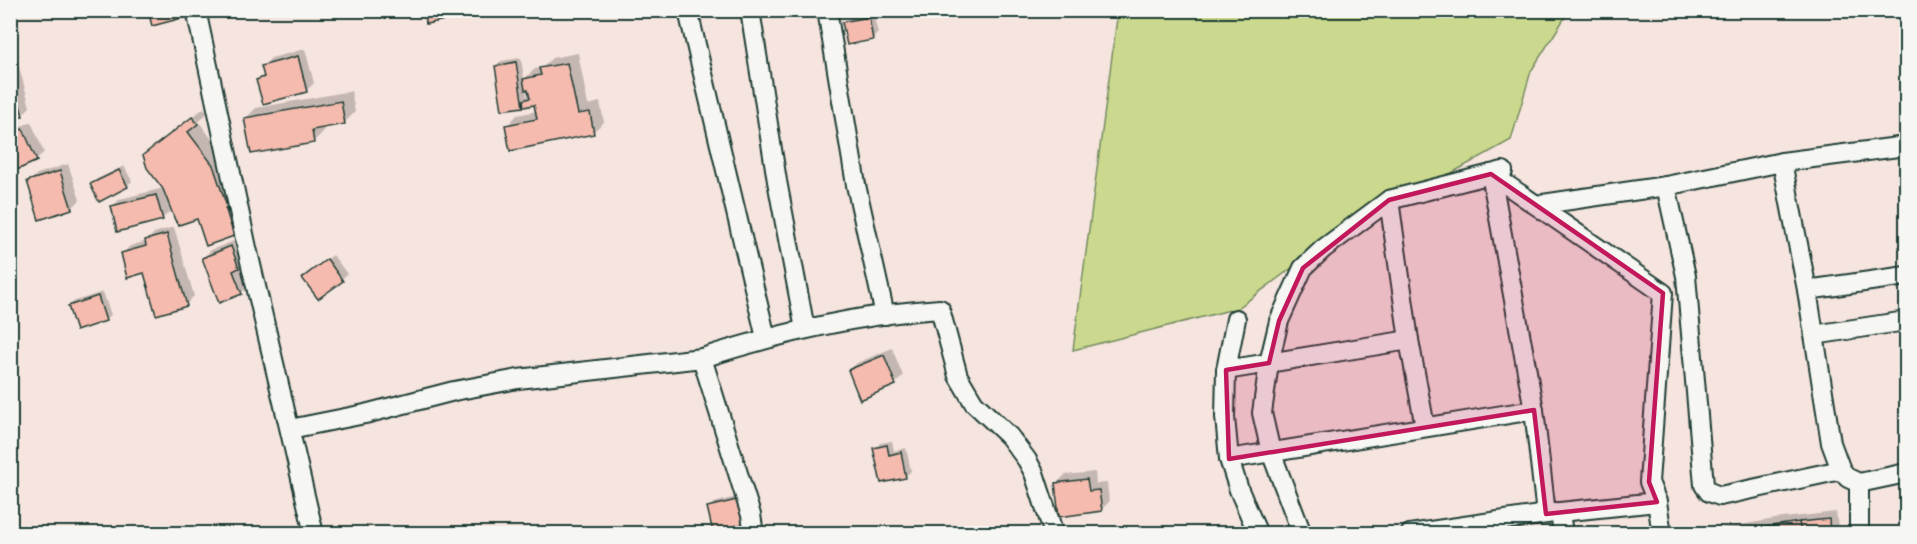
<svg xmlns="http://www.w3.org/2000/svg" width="1917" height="544" viewBox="0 0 1917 544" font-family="Pangolin,sans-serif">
<rect width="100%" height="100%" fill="#f6e4de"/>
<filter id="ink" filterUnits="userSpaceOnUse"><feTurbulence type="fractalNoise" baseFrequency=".0167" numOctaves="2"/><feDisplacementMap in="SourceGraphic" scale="12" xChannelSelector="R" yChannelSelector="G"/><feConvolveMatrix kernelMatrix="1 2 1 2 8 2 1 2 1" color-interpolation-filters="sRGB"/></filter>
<g filter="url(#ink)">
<polygon fill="#cad98d" stroke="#748b60" stroke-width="1.5" points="1118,11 1569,11 1531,71 1511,140 1324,244 1238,308 1073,350"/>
<g fill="#0003" fill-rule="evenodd">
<polygon points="873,13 878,33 873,38 844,23 849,17"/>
<polygon points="305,49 314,83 306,91 258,80 265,73 263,66 271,58"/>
<path d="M 578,53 L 588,105 L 600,102 L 604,122 L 593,132 L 507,126 L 517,115 L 537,111 L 535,104 L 525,103 L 523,105 L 496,66 L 501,61 L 521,58 L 524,79 L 535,69 L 543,67 L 552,58 ZM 526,88 L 530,88 L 531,94 L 527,97 Z"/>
<polygon points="17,60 30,107 22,115 10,118 10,62"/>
<polygon points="351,91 355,112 344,123 323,126 324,131 314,141 246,118 256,108"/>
<polygon points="204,108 207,113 199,122 223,154 244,225 233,235 170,204 168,204 170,211 162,219 112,207 120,199 164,188 145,156 155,145"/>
<polygon points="31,122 44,152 36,160 10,171 10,131"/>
<polygon points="68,164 80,200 72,208 40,218 29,182 37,174"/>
<polygon points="124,166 132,181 127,186 92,184 97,179"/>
<polygon points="174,227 194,296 186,304 122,254 130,246 147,241 154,233"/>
<polygon points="239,239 247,259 241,264 249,285 241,293 203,258 211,250"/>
<polygon points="333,255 347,274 342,279 310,273"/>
<polygon points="103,292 111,315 105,320 70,306 75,301"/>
<polygon points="892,348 903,376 895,384 849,371 857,363"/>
<polygon points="892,441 894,451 906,448 911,471 906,476 875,449 880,443"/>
<polygon points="1095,472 1096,484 1107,483 1109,502 1101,510 1057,483 1065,475"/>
<polygon points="750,493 756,516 708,508 714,503"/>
<polygon points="1836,512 1839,534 1686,534 1775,519"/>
</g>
<g fill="#f5bbae" stroke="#1f3d34" stroke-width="1.5">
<polygon points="148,10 184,10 186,17 152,26"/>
<polygon points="423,10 458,10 459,17 426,24"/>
<polygon points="869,17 873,40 847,45 842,22"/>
<polygon points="298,56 307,92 263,104 256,80 264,77 261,66"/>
<polygon points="516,62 523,107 502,110 495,66"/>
<polygon points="567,63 578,114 590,112 594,134 510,151 505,125 537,119 534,105 524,107 523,100 530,98 528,90 525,90 523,79 541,75 539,68"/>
<polygon points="10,73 23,116 10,119"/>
<polygon points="341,101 345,124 312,130 314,143 251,154 244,118"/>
<polygon points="192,117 198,124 188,132 213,165 229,213 225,207 234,236 206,246 197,219 179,225 175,220 163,189 147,168 143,155"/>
<polygon points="23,129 37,161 10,173 10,134"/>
<polygon points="119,170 128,187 99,202 90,184"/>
<polygon points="60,171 72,209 39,220 27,181"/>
<polygon points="156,195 163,220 117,232 111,206"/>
<polygon points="167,234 187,306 156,315 144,273 127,278 121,253 146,246 145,240"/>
<polygon points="231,246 239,268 233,271 242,294 219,303 202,258"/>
<polygon points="327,259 343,281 318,299 302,278"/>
<polygon points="98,296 106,321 76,331 68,306"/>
<polygon points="884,355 896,385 860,400 848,370"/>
<polygon points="887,445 889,455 901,452 906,478 881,483 873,448"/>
<polygon points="1087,479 1089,491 1099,490 1102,511 1059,517 1055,483"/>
<polygon points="745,498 751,522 713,532 707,507"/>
<polygon points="1829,519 1830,534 1801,534 1799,522"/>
<polygon points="1799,522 1801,534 1767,534 1766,527"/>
<polygon points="1766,527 1767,534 1735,534 1735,531"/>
</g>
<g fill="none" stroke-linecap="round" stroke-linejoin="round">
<g stroke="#1f3d34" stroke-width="22">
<g id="minor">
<polyline points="196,10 247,248 314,534"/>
<polyline points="750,10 777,181 805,329"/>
<polyline points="827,10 856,185 885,315"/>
<polyline points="688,11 766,338"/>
<polyline points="1906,146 1782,162 1807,290 1831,443 1841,470 1848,478 1859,483 1906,473"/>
<polyline points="1491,174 1663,293 1649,482 1657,502 1662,534"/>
<polyline points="1491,174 1534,410 1546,514"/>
<polyline points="1666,186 1686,276 1704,485 1709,492 1720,496 1841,470"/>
<polyline points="1389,200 1409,340 1425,427"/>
<polyline points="1536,205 1666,186 1782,162"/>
<polyline points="1807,290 1906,276"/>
<polyline points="1236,319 1226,370 1225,417 1229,459 1239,490 1258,534"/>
<polyline points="1814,335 1906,321"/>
<path d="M 702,358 C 780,333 858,314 940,309 L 958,376 L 974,403 L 1009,436 L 1027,460 L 1034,473 L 1054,534"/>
<polyline points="1226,370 1409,340"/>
<polyline points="290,429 365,414 454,391 518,379 702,358 751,515 754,534"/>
<polyline points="1229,459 1534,410"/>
<polyline points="1859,483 1859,534"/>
<polyline points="1560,512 1563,534"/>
<polyline points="1302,534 1271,452 1262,413 1269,363 1279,321 1303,268 1323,249 1389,200 1503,171"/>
<polyline points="1410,534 1560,512 1657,502"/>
</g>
</g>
<use href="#minor" stroke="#f6f6f2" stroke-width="18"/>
</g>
</g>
<path fill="#c2185b" fill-opacity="0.2" stroke="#c2185b" stroke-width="4.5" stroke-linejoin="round" d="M 1491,174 L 1663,293 L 1649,482 L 1657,502 L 1546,514 L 1534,410 L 1229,459 L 1226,370 L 1269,363 L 1279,321 L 1303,268 L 1389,200 Z"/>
<rect width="1917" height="544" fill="none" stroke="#f6f6f2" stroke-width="36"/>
<rect x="18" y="18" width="1881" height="508" fill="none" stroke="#1f3d34" stroke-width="2" filter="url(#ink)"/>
</svg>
